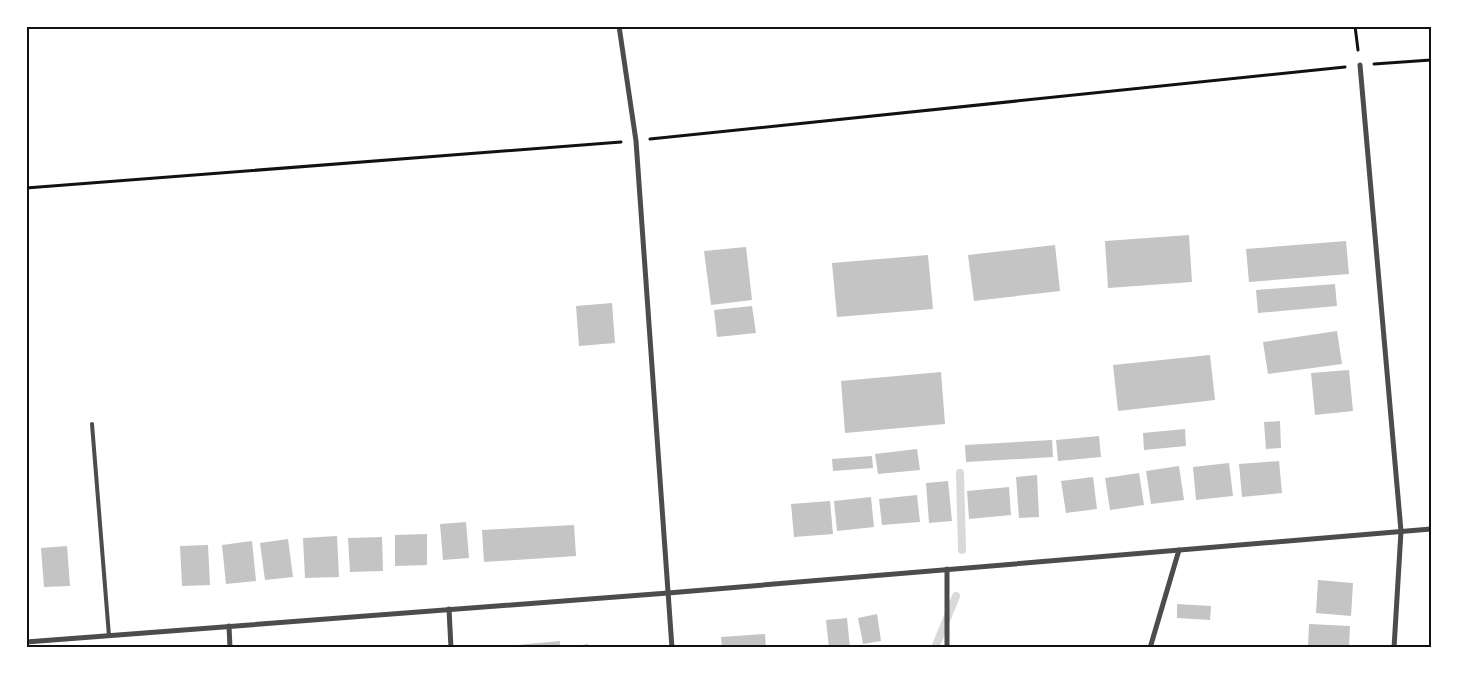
<svg xmlns="http://www.w3.org/2000/svg" width="1457" height="674" viewBox="0 0 1457 674" font-family="Roboto,sans-serif">
<rect width="100%" height="100%" fill="#fff"/>
<g fill="none" stroke-linecap="round" stroke-linejoin="round">
<g stroke="#d9d9d9" stroke-width="8">
<polyline points="960,473 962,550"/>
<polyline points="935,648 956,596"/>
</g>
</g>
<g fill="#c4c4c4">
<polygon points="1189,235 1192,282 1108,288 1105,241"/>
<polygon points="1346,241 1349,274 1249,282 1246,249"/>
<polygon points="1055,245 1060,291 974,301 968,255"/>
<polygon points="746,247 752,300 711,305 704,251"/>
<polygon points="928,255 933,309 837,317 832,263"/>
<polygon points="1335,284 1337,306 1258,313 1256,290"/>
<polygon points="612,303 615,343 579,346 576,306"/>
<polygon points="752,306 756,333 717,337 714,310"/>
<polygon points="1337,331 1342,364 1268,374 1263,342"/>
<polygon points="1210,355 1215,400 1118,411 1113,365"/>
<polygon points="1349,370 1353,411 1315,415 1311,373"/>
<polygon points="941,372 945,424 845,433 841,381"/>
<polygon points="1280,421 1281,448 1266,449 1264,422"/>
<polygon points="1185,429 1186,446 1144,450 1143,433"/>
<polygon points="1099,436 1101,457 1058,461 1056,440"/>
<polygon points="1052,440 1053,457 966,462 965,445"/>
<polygon points="917,449 920,470 878,474 875,454"/>
<polygon points="872,456 873,468 833,471 832,459"/>
<polygon points="1279,461 1282,493 1242,497 1239,464"/>
<polygon points="1229,463 1233,496 1196,500 1193,467"/>
<polygon points="1179,466 1184,500 1151,504 1146,471"/>
<polygon points="1139,473 1144,505 1110,510 1105,478"/>
<polygon points="1037,475 1039,517 1019,518 1016,477"/>
<polygon points="1093,477 1097,509 1066,513 1061,481"/>
<polygon points="948,481 952,521 929,523 926,483"/>
<polygon points="1009,487 1011,515 969,519 967,491"/>
<polygon points="917,495 920,522 882,525 879,499"/>
<polygon points="871,497 874,527 837,531 834,501"/>
<polygon points="830,501 833,534 794,537 791,504"/>
<polygon points="466,522 469,558 443,560 440,524"/>
<polygon points="574,525 576,556 484,562 482,530"/>
<polygon points="427,534 427,565 395,566 395,535"/>
<polygon points="337,536 339,577 305,578 303,538"/>
<polygon points="382,537 383,571 350,572 348,538"/>
<polygon points="288,539 293,577 265,580 260,543"/>
<polygon points="252,541 256,581 226,584 222,545"/>
<polygon points="208,545 210,585 182,586 180,546"/>
<polygon points="67,546 70,586 44,587 41,548"/>
<polygon points="1318,580 1353,583 1351,616 1316,613"/>
<polygon points="1177,604 1211,606 1210,620 1177,618"/>
<polygon points="877,614 881,641 863,644 858,618"/>
<polygon points="847,618 850,648 829,648 826,620"/>
<polygon points="1309,624 1350,626 1349,648 1308,648"/>
<polygon points="765,634 766,648 722,648 721,637"/>
<polygon points="560,641 560,648 517,648 517,645"/>
<polygon points="588,644 589,648 570,648 569,647"/>
</g>
<g fill="none" stroke-linecap="round" stroke-linejoin="round">
<g stroke="#111" stroke-width="3">
<polyline points="1355,26 1358,50"/>
<polyline points="1374,64 1431,60"/>
<polyline points="650,139 1345,67"/>
<polyline points="26,188 621,142"/>
</g>
<polyline stroke="#4c4c4c" stroke-width="4" points="92,424 109,636"/>
<g stroke="#4c4c4c" stroke-width="5">
<polyline points="619,26 636,141 672,648"/>
<polyline points="1360,65 1401,531 1394,648"/>
<polyline points="449,609 451,648"/>
<polyline points="229,626 230,648"/>
<polyline points="26,642 668,593 1431,529"/>
<polyline points="947,648 947,569"/>
<polyline points="1150,648 1179,550"/>
</g>
</g>
<rect width="1457" height="674" fill="none" stroke="#ffffff" stroke-width="55"/>
<rect x="28" y="28" width="1402" height="618" fill="none" stroke="#111" stroke-width="2"/>
</svg>
